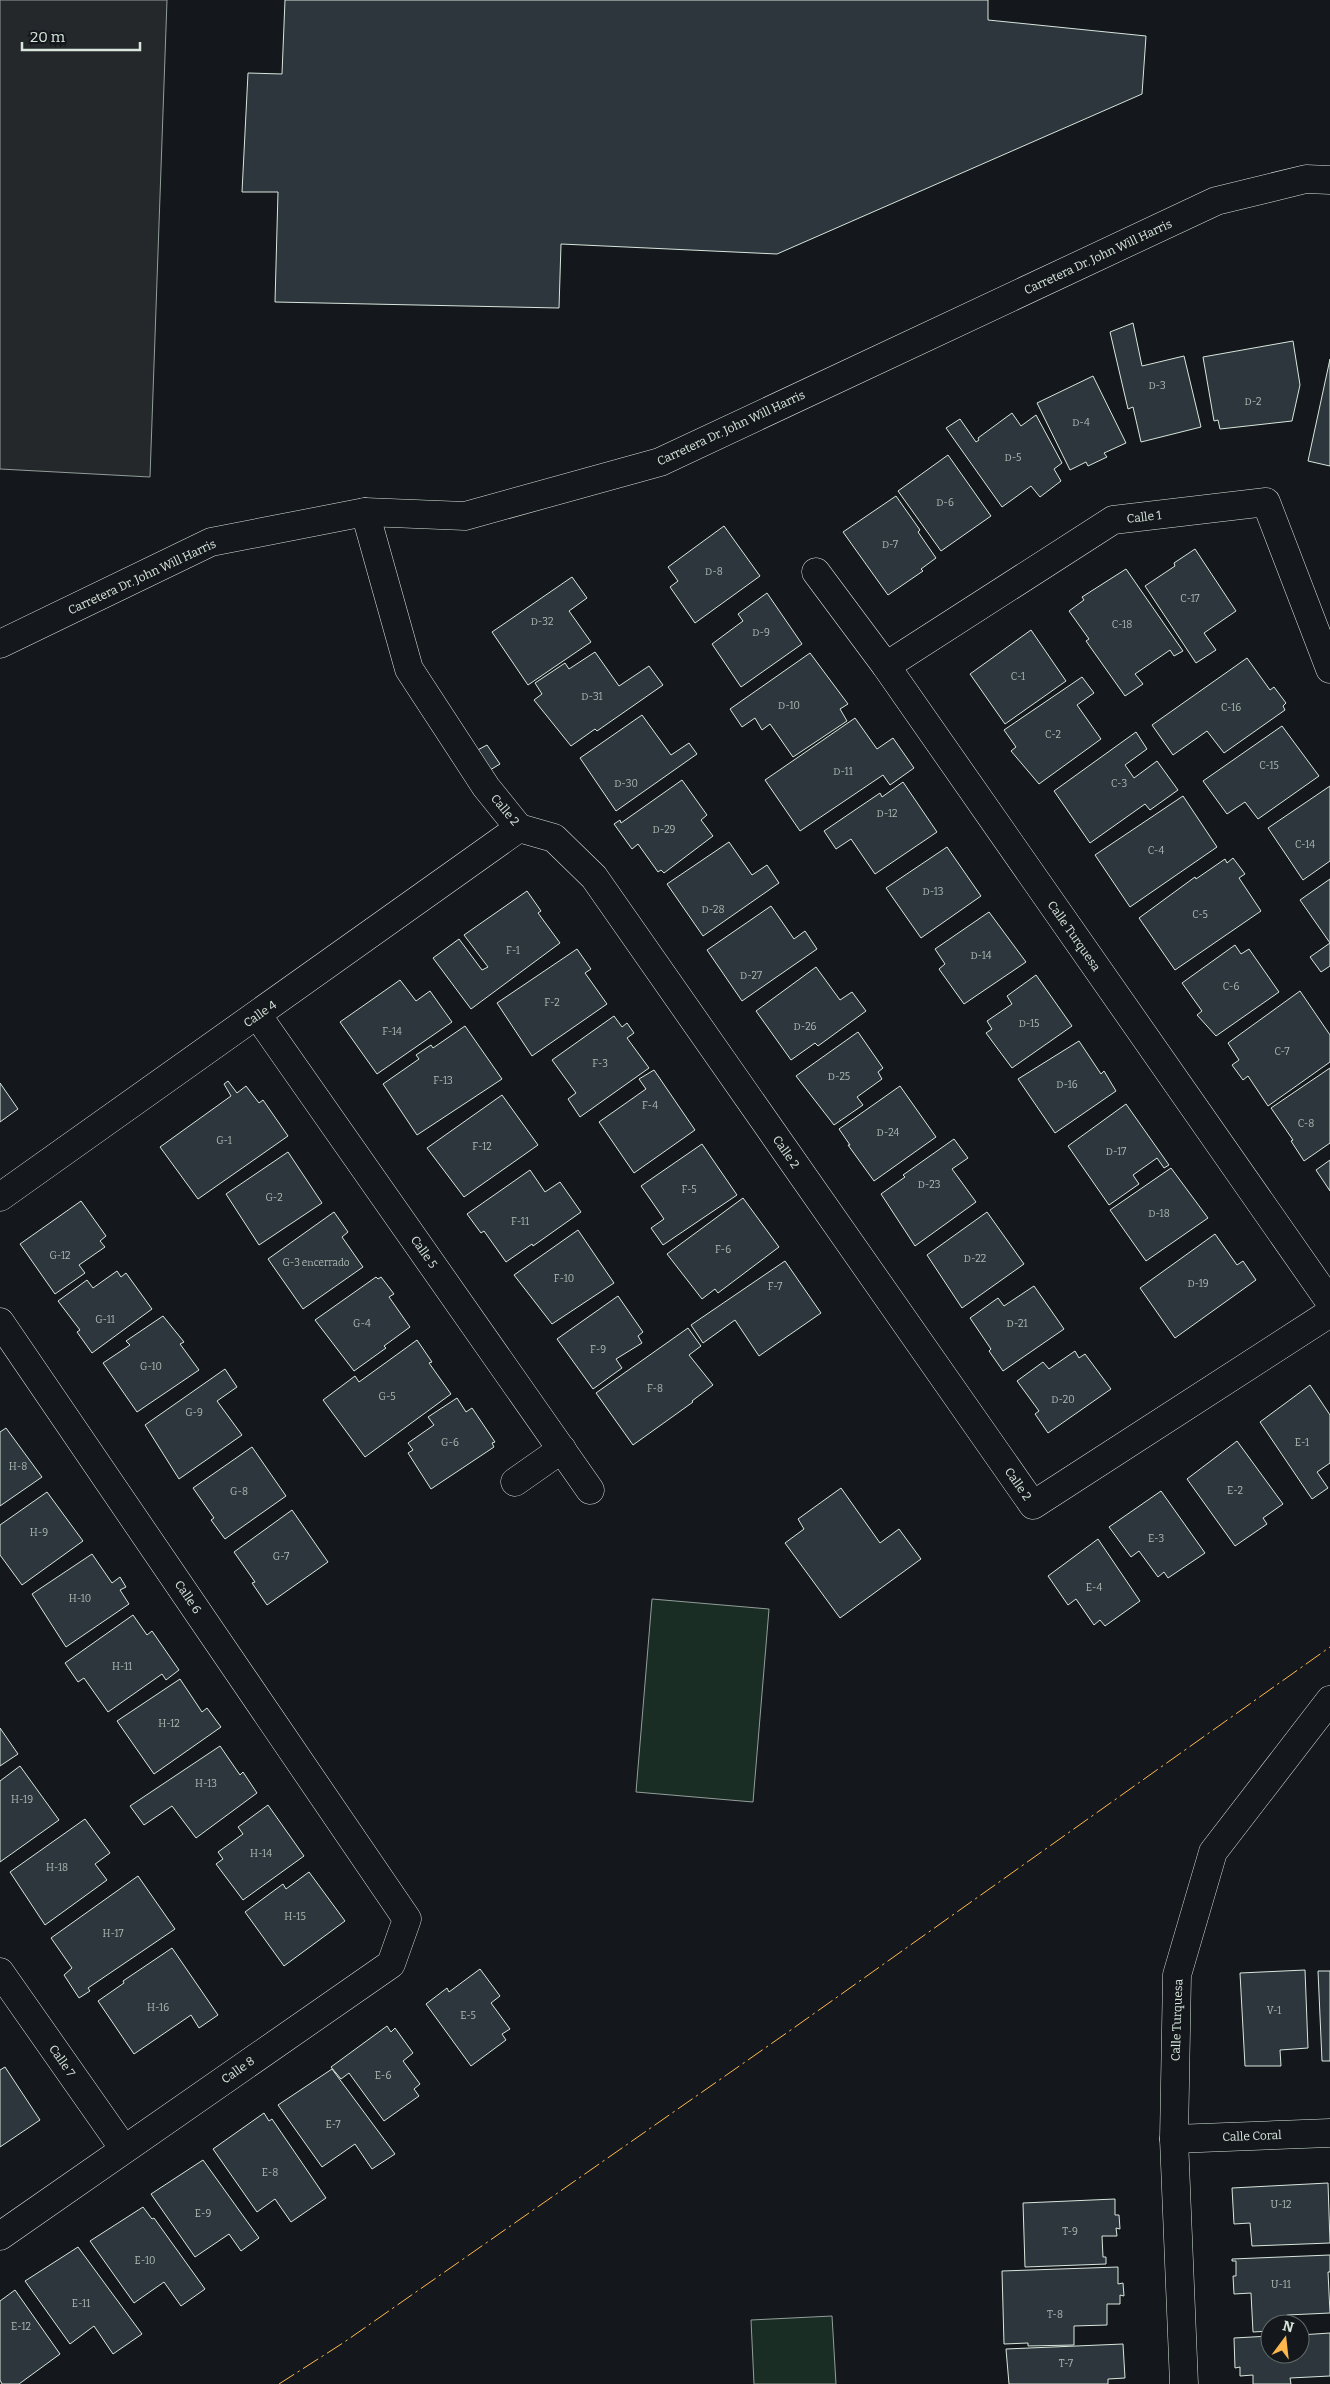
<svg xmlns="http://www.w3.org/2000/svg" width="1330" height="2384" viewBox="0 0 1330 2384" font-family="Bitter,serif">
<rect width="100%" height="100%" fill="#14181c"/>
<g fill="#1a2d24" stroke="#939e99">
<polygon points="652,1599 769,1609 753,1802 636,1792"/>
<polygon points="832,2316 836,2384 754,2384 751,2320"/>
</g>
<polygon fill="#24282b" stroke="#939e99" points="0,0 167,0 150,477 0,469"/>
<g fill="#2c363c" stroke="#d8e6dc">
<polygon points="285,0 988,0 988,20 1146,36 1142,94 777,254 561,244 559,308 275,302 278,192 242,192 248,73 282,74"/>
<polygon points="1133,323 1142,366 1184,356 1201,427 1141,442 1133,407 1128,409 1110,332"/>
<polygon points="1293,341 1300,385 1292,421 1220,429 1218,420 1214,421 1203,357"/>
<polygon points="1330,359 1330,466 1308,461"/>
<polygon points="1093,376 1126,443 1104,453 1107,457 1088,466 1086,462 1070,470 1037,403"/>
<polygon points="1012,413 1021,426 1036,415 1062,463 1054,469 1061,481 1040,497 1031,486 1002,507 946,428 960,419 976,442 979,440 978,438"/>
<polygon points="948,455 991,516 941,551 898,491"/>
<polygon points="896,496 920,530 918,532 936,558 921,569 923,571 888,595 843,532"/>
<polygon points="724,526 760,576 695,623 670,587 678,581 668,567"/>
<polygon points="1195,549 1236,611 1204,633 1216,650 1196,663 1145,586 1175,566 1174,563"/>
<polygon points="1126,569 1183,651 1174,656 1170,650 1135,674 1143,684 1125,696 1086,641 1089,639 1069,611 1084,600 1082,597"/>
<polygon points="572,577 587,598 569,611 591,642 528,685 492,632"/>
<polygon points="767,593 802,644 741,687 712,644 743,621 738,614"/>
<polygon points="1031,630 1066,681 1005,724 970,674"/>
<polygon points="595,652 619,686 649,666 663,685 597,731 595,729 571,746 534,700 542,694 535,683 565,663 569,669"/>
<polygon points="810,653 848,704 840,709 847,721 793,757 770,724 762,730 755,718 742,727 730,709"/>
<polygon points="1247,658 1270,690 1274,687 1286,703 1283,706 1285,710 1224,753 1207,731 1173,755 1152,725"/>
<polygon points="1082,677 1094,693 1077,705 1101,739 1039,784 1011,751 1016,747 1004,730"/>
<polygon points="642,715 671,755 689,743 697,754 616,811 580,758"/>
<polygon points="855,718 877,749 893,738 914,768 890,785 883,775 800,831 765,780"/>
<polygon points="1282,726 1319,776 1258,819 1245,802 1227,814 1203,781"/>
<polygon points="1136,732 1147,749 1125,765 1134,778 1157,761 1178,790 1150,810 1145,804 1090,843 1054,791"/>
<polygon points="487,745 500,764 485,773 472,753"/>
<polygon points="682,780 707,815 701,820 713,836 664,873 661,870 658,872 638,844 632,849 614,824 620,820 621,823"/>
<polygon points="903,782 937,832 875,874 851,839 836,849 824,831 880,793 882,797"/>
<polygon points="1330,786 1330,861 1303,880 1268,828"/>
<polygon points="1183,796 1217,847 1130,907 1095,855"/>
<polygon points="729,842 752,875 767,865 779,883 703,936 667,884"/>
<polygon points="947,847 981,896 921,938 886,888"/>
<polygon points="1233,858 1245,874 1239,878 1261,911 1175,970 1139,918 1195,877 1196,879 1225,859 1227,863"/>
<polygon points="1330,879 1330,943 1300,900"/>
<polygon points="527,891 541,911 538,913 560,943 471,1009 433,958 459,939 482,970 488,967 464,935"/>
<polygon points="771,906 794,939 805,931 817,949 742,1001 707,950"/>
<polygon points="989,912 1026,962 964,1004 939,969 945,964 935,949"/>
<polygon points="1330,943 1330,966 1321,972 1310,957"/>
<polygon points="1235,945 1241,954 1249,949 1279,992 1216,1036 1197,1015 1202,1011 1182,983"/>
<polygon points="577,949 591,969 585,973 607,1004 532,1056 497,1003"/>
<polygon points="816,967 840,1000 852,992 866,1011 818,1046 815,1043 791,1060 756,1011"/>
<polygon points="1036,975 1072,1026 1012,1068 986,1033 992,1029 987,1021 1012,1004 1007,996"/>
<polygon points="400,980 416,1001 430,991 452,1022 377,1074 340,1022"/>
<polygon points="1300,991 1330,1035 1330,1062 1268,1106 1248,1076 1243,1080 1232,1065 1239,1060 1228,1043"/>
<polygon points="614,1016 622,1027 627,1023 634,1033 627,1038 649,1068 580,1117 568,1099 576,1093 552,1060"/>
<polygon points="465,1026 502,1079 417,1135 383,1084 419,1059 416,1055 431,1045 433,1048"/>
<polygon points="858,1032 883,1068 878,1072 882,1079 857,1097 863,1105 834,1125 796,1076"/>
<polygon points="1079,1041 1101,1074 1104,1071 1116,1091 1055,1133 1018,1079"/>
<polygon points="1330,1068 1330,1143 1304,1161 1291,1141 1293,1140 1271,1108"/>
<polygon points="654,1070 695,1130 634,1173 599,1122 646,1089 639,1079"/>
<polygon points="228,1081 237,1093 246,1086 259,1103 263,1100 288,1136 198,1199 160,1147 231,1096 224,1084"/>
<polygon points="0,1083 18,1109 0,1122"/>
<polygon points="900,1086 936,1137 874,1181 848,1145 850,1145 839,1129"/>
<polygon points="502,1095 538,1145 464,1197 427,1148"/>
<polygon points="1126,1104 1169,1165 1164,1168 1157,1158 1133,1175 1139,1184 1109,1205 1068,1146"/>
<polygon points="954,1139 968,1158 952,1169 976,1202 915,1246 881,1194 905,1177 903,1175"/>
<polygon points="702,1144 737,1195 663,1245 651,1228 664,1219 641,1186"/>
<polygon points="288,1152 322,1203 259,1245 226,1194"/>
<polygon points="1330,1160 1330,1191 1316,1170"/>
<polygon points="1171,1168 1208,1218 1146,1261 1110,1210"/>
<polygon points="530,1170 545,1192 560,1182 581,1212 533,1246 532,1244 506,1262 484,1231 481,1233 467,1214"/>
<polygon points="743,1198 779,1247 718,1293 715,1289 702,1299 667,1254"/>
<polygon points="81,1201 106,1236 100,1241 105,1247 79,1265 85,1273 55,1294 20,1244"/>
<polygon points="334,1212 348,1232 342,1237 363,1267 303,1309 268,1259"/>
<polygon points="987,1212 1024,1264 962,1308 927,1255"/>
<polygon points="578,1230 614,1283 552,1324 514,1275"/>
<polygon points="1215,1234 1237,1265 1243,1261 1256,1280 1175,1338 1140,1288"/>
<polygon points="785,1261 821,1313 759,1356 735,1320 703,1343 691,1325"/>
<polygon points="117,1271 121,1277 126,1273 152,1309 92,1353 77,1332 80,1330 58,1301 87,1280 93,1288"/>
<polygon points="376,1277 378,1279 381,1277 394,1294 389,1297 410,1327 384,1346 386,1348 354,1371 315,1320"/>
<polygon points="1034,1286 1064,1329 1003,1371 989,1351 991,1349 970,1318 998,1298 1004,1306"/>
<polygon points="618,1296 643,1332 638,1336 642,1343 616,1359 622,1368 593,1389 557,1339"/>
<polygon points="163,1316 184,1342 180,1344 199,1370 137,1412 103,1363 130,1345 126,1341"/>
<polygon points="688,1328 701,1346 689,1355 713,1385 692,1401 693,1402 633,1445 596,1393"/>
<polygon points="417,1340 432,1362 429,1363 451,1394 365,1457 323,1400 355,1376 359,1382"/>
<polygon points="1075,1351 1079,1358 1085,1354 1111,1389 1048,1433 1035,1414 1039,1411 1017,1381 1043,1362 1049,1369"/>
<polygon points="225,1369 237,1387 217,1401 242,1435 179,1479 145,1425"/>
<polygon points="1310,1385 1330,1415 1330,1463 1317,1472 1328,1488 1312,1499 1260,1422"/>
<polygon points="457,1398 466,1412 472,1408 495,1442 492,1443 494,1447 431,1489 408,1453 413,1450 408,1443 434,1425 428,1417"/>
<polygon points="6,1428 42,1477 0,1506 0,1432"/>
<polygon points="1237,1441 1283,1504 1263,1518 1267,1524 1235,1546 1187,1479"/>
<polygon points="252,1447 286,1496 225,1539 211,1520 214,1518 193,1488"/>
<polygon points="841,1488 880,1543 899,1529 921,1559 840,1618 785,1543 804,1529 798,1519"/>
<polygon points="1161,1491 1205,1553 1168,1578 1164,1572 1158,1577 1139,1551 1131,1557 1109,1527"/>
<polygon points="47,1492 83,1541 22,1585 0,1555 0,1525"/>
<polygon points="292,1510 328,1562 267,1605 252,1583 255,1582 234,1552"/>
<polygon points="1098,1539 1140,1601 1105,1626 1100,1620 1094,1625 1076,1599 1068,1605 1048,1576"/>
<polygon points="92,1554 112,1583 120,1577 126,1587 120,1590 129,1604 66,1647 32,1594"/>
<polygon points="133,1615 147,1635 152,1631 179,1670 166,1680 162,1674 108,1712 84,1678 78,1682 65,1663"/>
<polygon points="180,1679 202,1712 207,1708 221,1727 154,1774 117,1721"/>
<polygon points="0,1728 18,1754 0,1766"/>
<polygon points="220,1746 240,1775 243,1772 257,1793 196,1838 172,1806 144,1825 130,1806"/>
<polygon points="20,1766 59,1820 0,1862 0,1781"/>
<polygon points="268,1805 304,1856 243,1900 216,1864 223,1859 218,1852 243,1834 238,1827"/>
<polygon points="85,1819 110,1853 95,1864 107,1880 45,1925 10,1872"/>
<polygon points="309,1872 345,1921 284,1966 245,1912 283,1884 286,1889"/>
<polygon points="138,1876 175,1929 88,1988 90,1991 79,1998 64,1975 72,1968 51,1938"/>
<polygon points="172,1948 218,2015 199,2028 191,2015 134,2054 98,2001 124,1983 123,1981"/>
<polygon points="480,1969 500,1996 491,2003 510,2029 502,2034 506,2040 471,2066 426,2004 447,1988 449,1992"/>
<polygon points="1305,1970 1308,2048 1280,2050 1281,2066 1245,2066 1240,1973"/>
<polygon points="1318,1971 1330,1971 1330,2061 1322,2061"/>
<polygon points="387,2026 391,2032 395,2028 413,2053 403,2061 420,2084 414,2089 419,2096 384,2121 349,2073 341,2079 331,2067"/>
<polygon points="5,2067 40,2120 0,2147 0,2070"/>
<polygon points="332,2069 395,2154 372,2169 355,2144 322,2167 278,2105"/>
<polygon points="264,2113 269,2121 272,2119 326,2198 291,2222 275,2199 257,2212 213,2149"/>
<polygon points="203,2160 259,2238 241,2251 229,2234 195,2257 151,2194"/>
<polygon points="1328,2183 1330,2243 1252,2246 1250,2223 1234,2224 1232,2188"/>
<polygon points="1115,2199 1115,2215 1119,2215 1120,2229 1116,2228 1117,2236 1102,2236 1103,2257 1106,2257 1106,2264 1025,2267 1023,2203"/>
<polygon points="143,2207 152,2219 154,2218 205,2289 181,2306 164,2282 134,2303 90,2241"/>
<polygon points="78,2247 142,2334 113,2354 94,2326 70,2344 25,2281"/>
<polygon points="1330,2255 1330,2272 1328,2272 1330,2313 1287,2315 1288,2324 1270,2324 1270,2331 1253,2332 1251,2293 1234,2294 1233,2276 1236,2276 1236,2261 1232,2261 1232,2259"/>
<polygon points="1118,2267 1118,2284 1123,2283 1124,2296 1120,2295 1120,2304 1107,2304 1107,2325 1074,2326 1074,2345 1028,2346 1028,2343 1004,2344 1002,2271"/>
<polygon points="15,2290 60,2354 19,2384 2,2384 0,2380 0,2301"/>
<polygon points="1330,2333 1330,2376 1290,2378 1291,2384 1253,2384 1253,2375 1240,2376 1240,2367 1235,2368 1234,2338 1270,2336 1270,2354 1300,2354 1300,2335"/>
<polygon points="1123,2344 1125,2378 1108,2379 1108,2384 1009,2384 1006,2349"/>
</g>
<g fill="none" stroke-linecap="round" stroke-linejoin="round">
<g stroke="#d8e6dc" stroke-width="29">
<g id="street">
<polyline points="365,512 409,669 486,787 519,828 554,838 594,877 1033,1505 1330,1313"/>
<polyline points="816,572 886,666 1330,1302"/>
<polyline points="886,666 1113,520 1266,502 1330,669"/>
<polyline points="258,1016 590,1490"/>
<polyline points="0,1197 519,828"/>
<polyline points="0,1322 407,1919 391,1964 0,2236"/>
<polyline points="515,1482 562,1449"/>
<polyline points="0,1972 124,2149"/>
<polyline points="1174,2139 1330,2133"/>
<polyline points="1184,2384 1174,2139 1177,1975 1213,1852 1330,1700"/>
</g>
</g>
<g stroke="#d8e6dc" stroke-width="29">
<polyline id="secondary" points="0,644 211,542 365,512 465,516 660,462 1216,201 1306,179 1330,180"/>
</g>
<use href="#street" stroke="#14181c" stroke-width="28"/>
<use href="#secondary" stroke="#14181c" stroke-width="28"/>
<polyline stroke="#ffb74d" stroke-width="1" stroke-dasharray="18 4 2.5 4" stroke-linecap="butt" points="279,2384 343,2343 788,2032 1330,1647"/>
</g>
<g text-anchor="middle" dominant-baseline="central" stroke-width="4" stroke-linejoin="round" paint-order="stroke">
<g font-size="10" fill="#adbab4">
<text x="1157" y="386">D-3</text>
<text x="1253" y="402">D-2</text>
<text x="1081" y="423">D-4</text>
<text x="1013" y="458">D-5</text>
<text x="945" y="503">D-6</text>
<text x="890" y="545">D-7</text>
<text x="714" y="572">D-8</text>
<text x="1190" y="599">C-17</text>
<text x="542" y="622">D-32</text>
<text x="1122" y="625">C-18</text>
<text x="761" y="633">D-9</text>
<text x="1018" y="677">C-1</text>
<text x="592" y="697">D-31</text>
<text x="789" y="706">D-10</text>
<text x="1231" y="708">C-16</text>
<text x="1053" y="735">C-2</text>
<text x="1269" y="766">C-15</text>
<text x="843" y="772">D-11</text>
<text x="626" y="784">D-30</text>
<text x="1119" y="784">C-3</text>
<text x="887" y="814">D-12</text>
<text x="664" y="830">D-29</text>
<text x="1305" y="845">C-14</text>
<text x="1156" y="851">C-4</text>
<text x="933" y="892">D-13</text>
<text x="713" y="910">D-28</text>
<text x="1200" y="915">C-5</text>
<text x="513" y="951">F-1</text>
<text x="981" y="956">D-14</text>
<text x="751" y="976">D-27</text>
<text x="1231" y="987">C-6</text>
<text x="552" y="1003">F-2</text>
<text x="1029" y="1024">D-15</text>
<text x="805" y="1027">D-26</text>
<text x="392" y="1032">F-14</text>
<text x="1282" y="1052">C-7</text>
<text x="600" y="1064">F-3</text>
<text x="839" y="1077">D-25</text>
<text x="443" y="1081">F-13</text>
<text x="1067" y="1085">D-16</text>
<text x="650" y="1106">F-4</text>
<text x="1306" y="1124">C-8</text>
<text x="888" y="1133">D-24</text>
<text x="224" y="1141">G-1</text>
<text x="482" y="1147">F-12</text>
<text x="1116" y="1152">D-17</text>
<text x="929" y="1185">D-23</text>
<text x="689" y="1190">F-5</text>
<text x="274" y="1198">G-2</text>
<text x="1159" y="1214">D-18</text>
<text x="520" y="1222">F-11</text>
<text x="723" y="1250">F-6</text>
<text x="60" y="1256">G-12</text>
<text x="975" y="1259">D-22</text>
<text x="316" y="1263">G-3 encerrado</text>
<text x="564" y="1279">F-10</text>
<text x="1198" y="1284">D-19</text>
<text x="775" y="1287">F-7</text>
<text x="105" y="1320">G-11</text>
<text x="362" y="1324">G-4</text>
<text x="1017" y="1324">D-21</text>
<text x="598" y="1350">F-9</text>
<text x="151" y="1367">G-10</text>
<text x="655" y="1389">F-8</text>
<text x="387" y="1397">G-5</text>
<text x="1063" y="1400">D-20</text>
<text x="194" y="1413">G-9</text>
<text x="450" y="1443">G-6</text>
<text x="1302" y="1443">E-1</text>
<text x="18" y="1467">H-8</text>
<text x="1235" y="1491">E-2</text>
<text x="239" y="1492">G-8</text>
<text x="39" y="1533">H-9</text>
<text x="1156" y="1539">E-3</text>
<text x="281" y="1557">G-7</text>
<text x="1094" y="1588">E-4</text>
<text x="80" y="1599">H-10</text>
<text x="122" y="1667">H-11</text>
<text x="169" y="1724">H-12</text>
<text x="206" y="1784">H-13</text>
<text x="22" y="1800">H-19</text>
<text x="261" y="1854">H-14</text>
<text x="57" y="1868">H-18</text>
<text x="295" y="1917">H-15</text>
<text x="113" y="1934">H-17</text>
<text x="158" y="2008">H-16</text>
<text x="1274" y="2011">V-1</text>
<text x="468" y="2016">E-5</text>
<text x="383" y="2076">E-6</text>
<text x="333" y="2125">E-7</text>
<text x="270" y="2173">E-8</text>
<text x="1281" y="2205">U-12</text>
<text x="203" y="2214">E-9</text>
<text x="1070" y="2232">T-9</text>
<text x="145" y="2261">E-10</text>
<text x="1281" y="2285">U-11</text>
<text x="81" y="2304">E-11</text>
<text x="1055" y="2315">T-8</text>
<text x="21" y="2327">E-12</text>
<text x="1066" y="2364">T-7</text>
</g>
<g font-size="12" fill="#d8e6dc" stroke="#14181c">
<text transform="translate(1098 257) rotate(-25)">Carretera Dr. John Will Harris</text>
<text transform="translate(731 428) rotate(-25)">Carretera Dr. John Will Harris</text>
<text transform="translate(1144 517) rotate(-7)">Calle 1</text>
<text transform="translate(142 577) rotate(-25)">Carretera Dr. John Will Harris</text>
<text transform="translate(505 810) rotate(50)">Calle 2</text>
<text transform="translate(1074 936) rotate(55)">Calle Turquesa</text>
<text transform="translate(260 1014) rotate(-35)">Calle 4</text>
<text transform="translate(786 1152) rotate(55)">Calle 2</text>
<text transform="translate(424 1252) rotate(55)">Calle 5</text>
<text transform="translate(1018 1484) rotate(55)">Calle 2</text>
<text transform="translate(188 1597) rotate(56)">Calle 6</text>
<text transform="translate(1177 2020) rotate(-88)">Calle Turquesa</text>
<text transform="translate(62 2061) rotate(55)">Calle 7</text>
<text transform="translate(238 2070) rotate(-35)">Calle 8</text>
<text transform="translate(1252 2136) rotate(-2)">Calle Coral</text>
</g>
</g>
<g transform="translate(1285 2339) rotate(15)"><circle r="24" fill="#14181c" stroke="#626a69"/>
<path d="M0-4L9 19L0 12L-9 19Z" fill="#ffb74d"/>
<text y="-8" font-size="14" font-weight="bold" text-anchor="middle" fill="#d8e6dc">N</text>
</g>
<path d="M22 42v8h118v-8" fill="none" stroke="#d8e6dc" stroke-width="2.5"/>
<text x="30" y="42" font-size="15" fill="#d8e6dc" stroke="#14181c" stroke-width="4" paint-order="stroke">20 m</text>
</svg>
